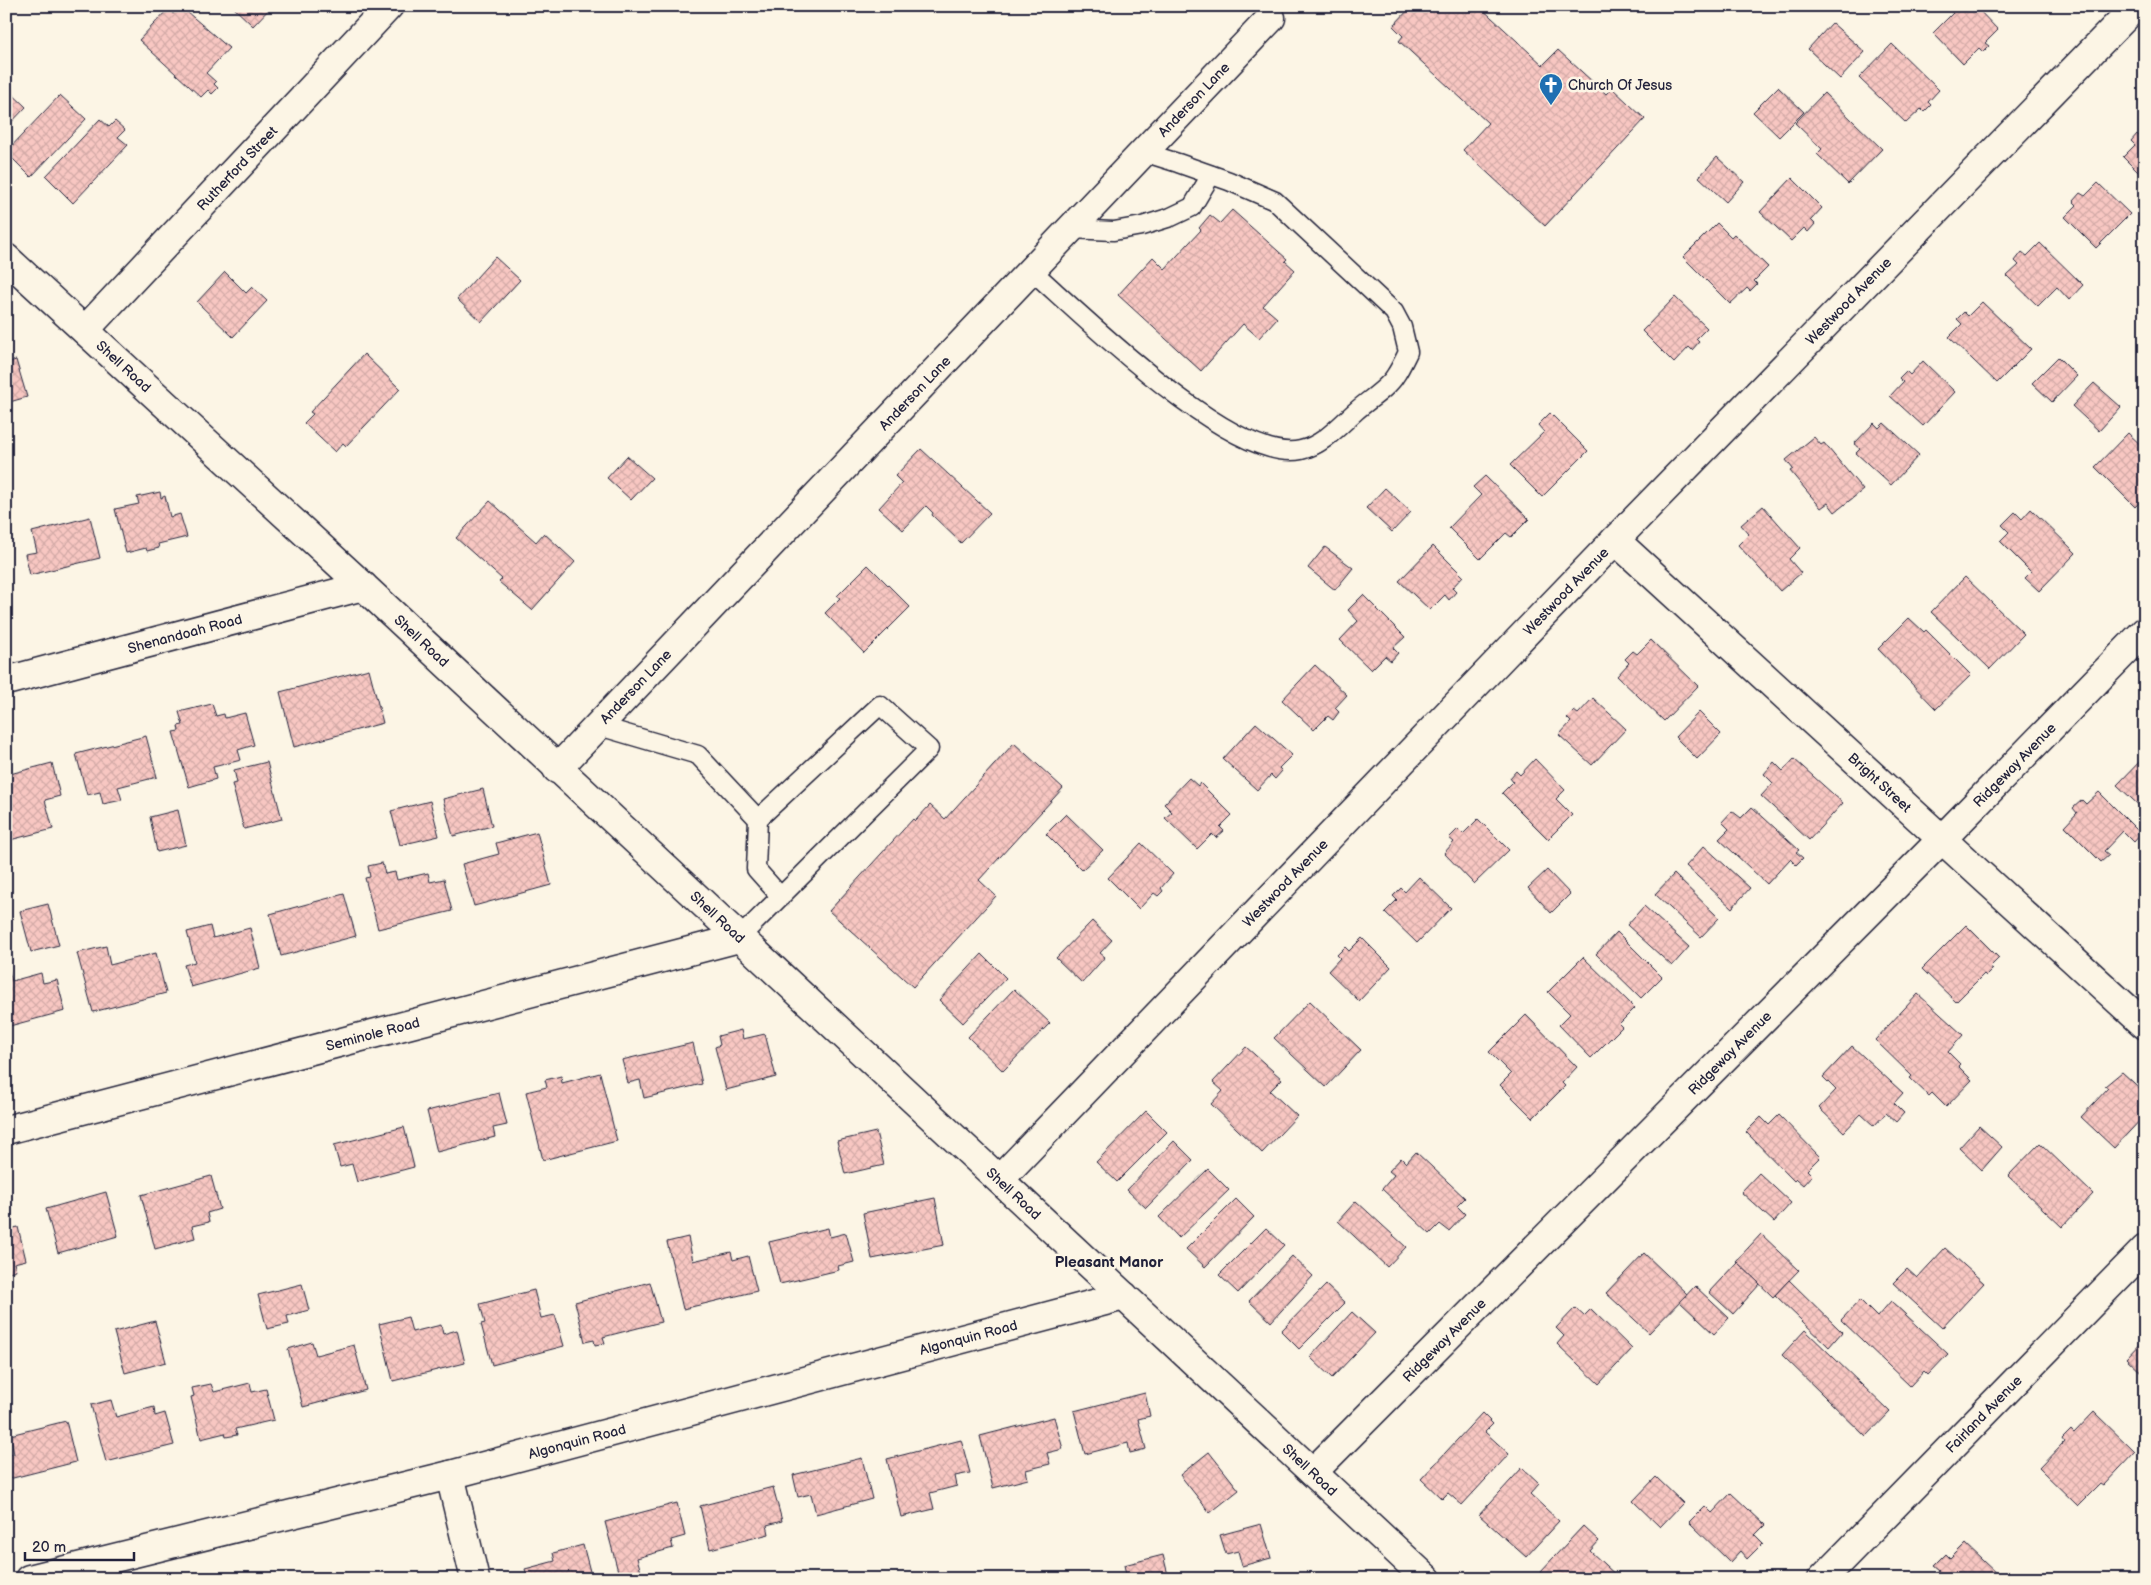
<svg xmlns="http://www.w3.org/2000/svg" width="2151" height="1585" viewBox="0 0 2151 1585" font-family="'Balsamiq Sans',sans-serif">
<defs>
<pattern id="building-cross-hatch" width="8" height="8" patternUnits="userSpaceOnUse" patternTransform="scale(1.25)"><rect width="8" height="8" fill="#f8c7c2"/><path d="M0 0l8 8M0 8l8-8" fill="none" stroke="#d4aba8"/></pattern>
</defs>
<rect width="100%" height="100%" fill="#fcf5e5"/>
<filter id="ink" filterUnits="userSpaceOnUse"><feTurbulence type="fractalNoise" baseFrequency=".02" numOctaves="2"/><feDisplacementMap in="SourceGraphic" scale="10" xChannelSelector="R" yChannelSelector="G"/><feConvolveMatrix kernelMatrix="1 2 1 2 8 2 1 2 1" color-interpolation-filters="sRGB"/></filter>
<g filter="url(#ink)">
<g fill="url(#building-cross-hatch)" stroke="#22223b">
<polygon points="180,6 229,48 206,73 216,82 214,84 218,88 212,94 208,90 201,97 139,40 168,9 173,14"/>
<polygon points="232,6 272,6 253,26"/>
<polygon points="1412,6 1479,6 1543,65 1558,50 1606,94 1612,88 1645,119 1545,226 1463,150 1488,123 1399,41 1403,36 1393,26"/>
<polygon points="1952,6 1975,6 1998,30 1985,43 1989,46 1983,52 1979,48 1963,64 1933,33 1953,13 1949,10"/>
<polygon points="1832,23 1865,52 1840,79 1808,49"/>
<polygon points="1892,44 1939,90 1928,102 1931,105 1924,112 1921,109 1906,123 1859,78"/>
<polygon points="1778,87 1804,112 1779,137 1753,112"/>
<polygon points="6,88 26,107 6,128"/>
<polygon points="1824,93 1882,149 1848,184 1817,154 1822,149 1795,123"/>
<polygon points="60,95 86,119 31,177 6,152"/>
<polygon points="100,119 109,127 115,121 125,130 118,137 128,145 73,203 46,176"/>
<polygon points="2137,134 2142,139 2145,136 2145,179 2123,157 2135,145 2131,141"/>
<polygon points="1717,157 1744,182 1726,202 1699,177"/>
<polygon points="1792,178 1822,208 1811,220 1815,224 1808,232 1804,228 1791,241 1760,212"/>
<polygon points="2098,183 2130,214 2096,248 2065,217 2077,205 2073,201 2080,193 2085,196"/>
<polygon points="1232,210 1287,259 1285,261 1295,270 1263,306 1277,318 1259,338 1243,324 1201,371 1118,295 1153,257 1165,269 1201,230 1199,228 1210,215 1220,223"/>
<polygon points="1717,223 1731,237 1734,234 1768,267 1754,281 1757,284 1750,291 1747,288 1730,304 1683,257"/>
<polygon points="2040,243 2083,285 2069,300 2057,287 2038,306 2007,276 2019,265 2015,261 2022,252 2027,256"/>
<polygon points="495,257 520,280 481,322 457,299"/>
<polygon points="225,272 246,293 252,287 267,301 233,337 197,302"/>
<polygon points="1675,297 1707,328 1696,339 1699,342 1692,350 1689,347 1674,363 1642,331"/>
<polygon points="1982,302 2031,349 1997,383 1949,337 1962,324 1957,319 1964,312 1968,316"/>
<polygon points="364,354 400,389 346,446 343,443 335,452 304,423 313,414 310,412"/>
<polygon points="2058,357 2077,376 2052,402 2032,383"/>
<polygon points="16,360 27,397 6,403 6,363"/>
<polygon points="1923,361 1955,392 1923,426 1890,396 1903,382 1899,378 1906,371 1910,375"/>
<polygon points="2094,383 2121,407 2099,431 2072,406"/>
<polygon points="1550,413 1588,451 1542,497 1510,465 1544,432 1538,425"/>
<polygon points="1874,423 1879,428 1884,423 1919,455 1891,485 1856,453 1860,449 1854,444"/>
<polygon points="2128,433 2145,449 2145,497 2135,507 2095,467"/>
<polygon points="1814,437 1821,445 1824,443 1863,490 1835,512 1828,503 1821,508 1790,471 1793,469 1786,460"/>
<polygon points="921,449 990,513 961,543 932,515 933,513 926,506 903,530 879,508 902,483 895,476"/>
<polygon points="627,456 652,478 631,500 607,478"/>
<polygon points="1485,476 1529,519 1511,537 1506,533 1480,559 1449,528 1481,495 1473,487"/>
<polygon points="1385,488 1411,512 1392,532 1366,508"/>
<polygon points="160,492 161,498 165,496 170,517 180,514 187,537 158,544 159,548 147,551 146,548 126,553 115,509 139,504 137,497"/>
<polygon points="490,501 536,542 544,533 575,562 532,610 499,582 502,579 456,538"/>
<polygon points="1763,506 1800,548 1789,559 1801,573 1780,591 1738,545 1749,534 1741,525"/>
<polygon points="2031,509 2076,553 2039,591 2025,578 2031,572 2000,541 2009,532 2002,525 2015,512 2022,519"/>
<polygon points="90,517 100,558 30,575 25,554 37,552 32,532"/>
<polygon points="1433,546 1463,576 1452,588 1456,592 1449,600 1445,595 1430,610 1399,581"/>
<polygon points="1325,547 1353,568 1335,590 1308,568"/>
<polygon points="868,565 910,607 864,653 825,613 840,598 837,596"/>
<polygon points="1965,577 2024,634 1990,669 1931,612"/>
<polygon points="1363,595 1405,637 1393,648 1398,653 1391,661 1385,656 1371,670 1340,640 1358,621 1348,610"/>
<polygon points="1909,618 1924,632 1926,630 1971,675 1936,709 1878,649"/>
<polygon points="1651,640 1698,686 1664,721 1617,676 1629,663 1625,659 1633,651 1637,654"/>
<polygon points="1315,665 1347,695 1335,708 1339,712 1333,720 1328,716 1314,730 1282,700"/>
<polygon points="369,669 383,723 294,747 280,692"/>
<polygon points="1593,698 1626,729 1592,765 1559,735 1571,722 1567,718 1574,711 1578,714"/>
<polygon points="212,704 216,716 224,714 225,718 245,713 254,745 238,750 241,760 213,767 216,779 189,787 173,732 179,731 178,726 183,725 179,712"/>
<polygon points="1699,712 1721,734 1697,759 1675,737"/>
<polygon points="1256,723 1292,755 1279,768 1282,771 1275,779 1271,775 1257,790 1223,759"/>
<polygon points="146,736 157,777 118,787 122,800 103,804 100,792 87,795 76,754"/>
<polygon points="1014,743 1063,788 979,880 996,896 913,987 829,911 913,819 915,821 930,805 945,819"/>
<polygon points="2145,756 2145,811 2117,785"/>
<polygon points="1535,759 1565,790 1556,799 1572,815 1548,839 1502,793 1513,782 1510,778 1516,771 1520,775"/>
<polygon points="1794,759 1843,803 1809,840 1761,796 1773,783 1764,774 1774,762 1783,771"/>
<polygon points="267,762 282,819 244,829 232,784 237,783 234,770"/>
<polygon points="52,763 60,796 45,800 53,829 6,841 6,775"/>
<polygon points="1189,778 1198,786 1200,783 1232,815 1220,827 1224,831 1216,838 1212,834 1197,849 1165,818 1172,812 1164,804"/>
<polygon points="483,789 492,826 453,836 443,799"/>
<polygon points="2099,792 2141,834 2134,842 2123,831 2104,851 2109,855 2101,862 2065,826 2077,813 2073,808 2082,800 2086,804"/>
<polygon points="430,801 439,836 400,845 391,811"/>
<polygon points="1752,807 1799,850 1796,852 1803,858 1796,865 1790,859 1767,884 1719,839 1729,829 1722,822 1732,811 1741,818"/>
<polygon points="178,810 186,845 157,852 150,817"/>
<polygon points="1066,814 1103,850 1082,870 1046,834"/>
<polygon points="1478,819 1509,850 1474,884 1444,853 1454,842 1449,838 1458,829 1463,834"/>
<polygon points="537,832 551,885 474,906 462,864 499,854 496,843"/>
<polygon points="1141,843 1173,874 1161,888 1163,891 1158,896 1154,893 1139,909 1108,878"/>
<polygon points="1704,846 1750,888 1732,908 1686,866"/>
<polygon points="382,863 385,874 395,872 397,880 428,873 430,882 444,879 452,911 378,929 365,878 370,877 368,866"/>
<polygon points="1547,870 1570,894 1551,913 1528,888"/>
<polygon points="1674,874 1719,918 1701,937 1655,894"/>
<polygon points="1419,877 1451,908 1417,943 1385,912 1397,900 1393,896 1401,888 1405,892"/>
<polygon points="344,894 356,936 281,956 270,914"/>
<polygon points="48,904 59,945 31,952 20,911"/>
<polygon points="1644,906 1689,947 1672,966 1627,925"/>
<polygon points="1092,921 1112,940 1100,953 1105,957 1082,983 1056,958"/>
<polygon points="1966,925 1999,958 1990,967 1993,969 1986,976 1984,974 1956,1002 1922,969"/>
<polygon points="210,926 213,938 250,928 260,968 191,987 184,965 195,962 187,932"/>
<polygon points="1617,932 1662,977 1641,998 1596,954"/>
<polygon points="1362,938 1391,967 1359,1001 1328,971 1340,958 1337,955 1345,947 1349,951"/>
<polygon points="106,946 110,965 156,953 166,993 93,1012 77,953"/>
<polygon points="982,954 1006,978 963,1023 939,1000"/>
<polygon points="1583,957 1635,1008 1619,1024 1622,1027 1591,1058 1559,1025 1570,1014 1548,992"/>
<polygon points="6,962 12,981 41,973 43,983 57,980 65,1011 6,1027"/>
<polygon points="1014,989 1050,1023 1003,1071 968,1037"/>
<polygon points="1918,994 1963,1035 1948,1052 1960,1064 1958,1066 1972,1080 1946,1107 1932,1093 1929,1096 1910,1078 1912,1076 1875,1040"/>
<polygon points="1310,1001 1361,1050 1326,1087 1274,1038"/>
<polygon points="1526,1015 1577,1067 1562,1083 1565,1086 1533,1118 1500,1085 1511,1074 1489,1052"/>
<polygon points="741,1030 743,1039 765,1034 776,1077 726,1090 715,1047 720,1045 718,1036"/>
<polygon points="693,1043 702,1084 644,1098 640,1080 628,1083 622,1060"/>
<polygon points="1852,1046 1903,1093 1894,1103 1904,1113 1896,1122 1886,1113 1874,1126 1861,1114 1844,1132 1819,1108 1836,1090 1823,1077"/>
<polygon points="1246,1047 1282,1079 1270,1091 1297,1116 1262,1153 1211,1104 1223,1091 1213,1082"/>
<polygon points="2122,1072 2145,1093 2145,1115 2114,1148 2081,1117 2108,1088 2105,1086"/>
<polygon points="600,1073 617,1141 543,1160 526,1092 547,1087 545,1080 561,1076 562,1083"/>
<polygon points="499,1093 507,1125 493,1128 495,1137 437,1152 427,1111"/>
<polygon points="1146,1111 1167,1132 1117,1182 1096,1162"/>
<polygon points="1779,1115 1820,1157 1807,1170 1812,1175 1803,1185 1796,1179 1794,1181 1746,1132 1761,1117 1769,1125"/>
<polygon points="1979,1126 2002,1147 1982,1170 1959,1148"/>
<polygon points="404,1127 414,1167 357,1182 352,1164 340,1167 334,1145"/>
<polygon points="876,1132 884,1165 845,1174 837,1141"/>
<polygon points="1174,1141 1193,1160 1146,1208 1127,1190"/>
<polygon points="2040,1143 2093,1194 2062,1227 2008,1176"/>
<polygon points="1416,1152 1465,1198 1457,1206 1465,1214 1449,1231 1440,1224 1430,1234 1382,1189 1394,1175 1389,1171 1401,1158 1406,1163"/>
<polygon points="1208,1169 1229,1190 1179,1238 1159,1217"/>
<polygon points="1759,1173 1791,1203 1774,1222 1741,1192"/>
<polygon points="211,1176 220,1209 207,1213 209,1222 192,1226 195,1238 155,1249 141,1195"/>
<polygon points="106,1192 118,1236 58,1253 46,1209"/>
<polygon points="935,1198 944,1245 872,1259 863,1213"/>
<polygon points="1236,1199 1254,1217 1205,1267 1186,1249"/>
<polygon points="1356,1201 1406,1247 1387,1267 1338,1221"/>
<polygon points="18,1227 26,1260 14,1263 16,1270 6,1273 6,1230"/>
<polygon points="828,1228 830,1237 846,1233 854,1262 838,1266 839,1270 780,1284 769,1242"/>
<polygon points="1266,1228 1284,1245 1238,1293 1219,1275"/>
<polygon points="1761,1234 1799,1270 1773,1297 1736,1261"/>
<polygon points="688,1237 693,1261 731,1252 733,1260 748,1256 757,1291 683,1309 667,1242"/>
<polygon points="1945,1248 1984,1283 1942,1328 1893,1283 1907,1269 1917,1278"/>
<polygon points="1644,1253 1687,1294 1649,1333 1606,1293"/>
<polygon points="1292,1256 1313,1276 1271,1322 1249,1301"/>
<polygon points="1737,1262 1760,1284 1733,1314 1709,1292"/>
<polygon points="1789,1280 1842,1332 1829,1347 1775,1295"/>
<polygon points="650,1282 661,1322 603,1337 605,1343 595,1345 594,1340 585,1342 575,1302"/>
<polygon points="302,1284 309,1310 287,1316 289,1324 267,1329 258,1295"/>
<polygon points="1326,1285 1345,1303 1299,1349 1281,1331"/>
<polygon points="1695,1286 1729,1318 1714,1334 1680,1302"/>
<polygon points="534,1290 541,1318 555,1315 564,1346 492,1365 481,1324 485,1323 480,1304"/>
<polygon points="1860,1300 1877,1317 1891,1301 1948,1354 1928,1375 1924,1371 1910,1386 1841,1320"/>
<polygon points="1575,1308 1584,1316 1591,1309 1632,1349 1599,1384 1557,1344 1564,1336 1556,1328"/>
<polygon points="1352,1312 1375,1333 1332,1378 1310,1357"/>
<polygon points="408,1317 412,1332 441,1325 443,1334 457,1330 465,1363 393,1381 379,1324"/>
<polygon points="155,1321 166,1362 125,1373 114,1332"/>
<polygon points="1805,1330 1890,1412 1866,1437 1782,1355"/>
<polygon points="2145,1338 2145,1376 2126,1358"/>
<polygon points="312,1342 316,1355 354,1345 366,1390 303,1407 288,1349"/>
<polygon points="250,1383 252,1392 266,1389 274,1420 235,1429 237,1435 226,1437 225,1433 201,1439 191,1397 194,1396 192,1388 211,1384 214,1392"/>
<polygon points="1145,1393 1150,1416 1138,1419 1146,1449 1130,1453 1128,1443 1085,1454 1074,1411"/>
<polygon points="111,1400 116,1417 154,1407 155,1416 165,1413 174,1445 106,1462 91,1405"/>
<polygon points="2094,1412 2135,1452 2103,1486 2100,1484 2078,1506 2039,1468 2064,1442 2062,1439 2071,1430 2074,1433"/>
<polygon points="1482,1413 1493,1424 1485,1432 1509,1454 1462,1505 1448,1493 1442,1499 1421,1479"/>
<polygon points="1054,1417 1063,1449 1047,1453 1050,1464 1026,1470 1028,1479 993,1488 980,1436"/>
<polygon points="66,1421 76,1462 9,1479 6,1468 6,1456 14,1454 10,1435"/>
<polygon points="961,1440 970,1473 955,1476 957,1486 930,1493 934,1509 901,1517 887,1459"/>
<polygon points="1209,1452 1239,1490 1210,1513 1180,1475"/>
<polygon points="862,1458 872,1499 816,1514 811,1494 798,1497 793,1475"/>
<polygon points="1522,1468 1539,1484 1530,1494 1559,1521 1526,1557 1479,1515"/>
<polygon points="1656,1477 1683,1503 1660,1527 1633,1501"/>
<polygon points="773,1487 782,1521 767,1525 769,1534 710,1549 700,1506"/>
<polygon points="1731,1493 1765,1525 1755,1535 1763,1543 1747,1559 1740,1551 1730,1562 1689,1522 1705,1506 1712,1513"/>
<polygon points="677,1503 685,1536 671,1540 673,1548 637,1558 643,1579 620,1579 605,1522"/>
<polygon points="1261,1524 1271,1558 1242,1566 1238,1551 1226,1554 1220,1535"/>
<polygon points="1583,1526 1599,1541 1590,1551 1620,1579 1547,1579 1540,1572"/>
<polygon points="1965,1544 1999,1576 1997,1579 1932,1579 1940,1570 1934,1565 1945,1554 1950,1559"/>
<polygon points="583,1545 592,1579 528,1579 525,1569 555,1561 553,1553"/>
<polygon points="1163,1555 1169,1579 1127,1579 1124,1565"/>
</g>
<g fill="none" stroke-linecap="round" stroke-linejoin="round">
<g stroke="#22223b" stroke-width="21">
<g id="lane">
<polyline points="1070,229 1114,231 1142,226 1171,217 1192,207 1211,175"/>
<path d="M 1031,270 C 1081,314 1234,466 1301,450 C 1323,445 1339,426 1356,411 C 1367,401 1388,388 1395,376 C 1400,369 1404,360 1408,352 L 1402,327 L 1394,312 L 1275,201 L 1229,181 L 1178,163 L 1143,152"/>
<polyline points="599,726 698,755 758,819"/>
<polyline points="739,938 929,749 880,705 758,819 756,869 781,897"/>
</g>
</g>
<g stroke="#22223b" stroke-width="31">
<g id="street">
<path id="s1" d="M 85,330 L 389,6"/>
<path id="s2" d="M 1615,540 L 2145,1025"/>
<path id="s3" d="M 6,681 L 363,586"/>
<path id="s4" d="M 557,769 L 1271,18"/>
<path id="s5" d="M 6,1130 L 739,938"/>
<path id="s6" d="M 1000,1179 L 1615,540 L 2136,6"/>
<path id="s7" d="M 1313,1472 L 1942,839 L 2145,631"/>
<polyline points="450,1475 475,1579"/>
<path id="s8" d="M 29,1579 L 450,1475 L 1124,1296"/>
<path id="s9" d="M 1822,1579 L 2145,1249"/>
</g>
</g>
<g stroke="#22223b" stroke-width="31">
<g id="secondary">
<path id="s10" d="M 6,258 L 363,586 L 1427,1579"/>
</g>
</g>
<use href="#lane" stroke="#fcf5e5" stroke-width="18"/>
<use href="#street" stroke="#fcf5e5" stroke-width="28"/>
<use href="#secondary" stroke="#fcf5e5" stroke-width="28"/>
</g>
</g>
<defs>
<g id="church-pin" transform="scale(1.25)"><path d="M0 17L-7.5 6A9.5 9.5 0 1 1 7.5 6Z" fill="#1f6fb2" stroke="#fcf5e5"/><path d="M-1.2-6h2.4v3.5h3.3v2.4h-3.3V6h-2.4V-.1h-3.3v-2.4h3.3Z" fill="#fff"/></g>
</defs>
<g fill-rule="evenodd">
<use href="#church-pin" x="1551" y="85"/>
</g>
<g text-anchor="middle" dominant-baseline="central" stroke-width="5" stroke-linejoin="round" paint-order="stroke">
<g font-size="14" fill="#22223b" stroke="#fcf5e5" text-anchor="start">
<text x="1568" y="85">Church Of Jesus</text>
</g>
<g font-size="14" fill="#22223b" stroke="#fcf5e5">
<text stroke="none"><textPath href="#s4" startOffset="924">Anderson Lane</textPath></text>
<text stroke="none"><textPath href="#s1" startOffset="222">Rutherford Street</textPath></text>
<text stroke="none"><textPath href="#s6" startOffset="1221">Westwood Avenue</textPath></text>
<text stroke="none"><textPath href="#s10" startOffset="160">Shell Road</textPath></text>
<text stroke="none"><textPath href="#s4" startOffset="519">Anderson Lane</textPath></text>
<text stroke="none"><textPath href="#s6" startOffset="816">Westwood Avenue</textPath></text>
<text stroke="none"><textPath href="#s3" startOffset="185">Shenandoah Road</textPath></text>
<text stroke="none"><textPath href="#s10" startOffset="565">Shell Road</textPath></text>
<text stroke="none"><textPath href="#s4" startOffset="114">Anderson Lane</textPath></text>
<text stroke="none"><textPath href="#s7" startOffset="996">Ridgeway Avenue</textPath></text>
<text stroke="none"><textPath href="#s2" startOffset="359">Bright Street</textPath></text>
<text stroke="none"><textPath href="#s6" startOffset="411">Westwood Avenue</textPath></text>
<text stroke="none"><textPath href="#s10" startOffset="970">Shell Road</textPath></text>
<text stroke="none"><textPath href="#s5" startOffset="379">Seminole Road</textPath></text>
<text stroke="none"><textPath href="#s7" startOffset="591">Ridgeway Avenue</textPath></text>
<text stroke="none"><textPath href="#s10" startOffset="1375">Shell Road</textPath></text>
<text stroke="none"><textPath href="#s8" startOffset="970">Algonquin Road</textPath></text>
<text stroke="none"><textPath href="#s7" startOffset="186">Ridgeway Avenue</textPath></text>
<text stroke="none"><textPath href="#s9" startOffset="231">Fairland Avenue</textPath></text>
<text stroke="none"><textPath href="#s8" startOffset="565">Algonquin Road</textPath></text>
<text stroke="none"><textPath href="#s10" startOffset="1780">Shell Road</textPath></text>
</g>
<g font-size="15" font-weight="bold" fill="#22223b" stroke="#fcf5e5">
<text x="1109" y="1262">Pleasant Manor</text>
</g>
</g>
<rect width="2151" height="1585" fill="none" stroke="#fcf5e5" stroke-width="25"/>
<rect x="12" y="12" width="2126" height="1560" fill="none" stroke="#22223b" stroke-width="2" filter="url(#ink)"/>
<path d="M25 1552v8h109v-8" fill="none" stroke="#22223b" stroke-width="2.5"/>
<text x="32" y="1552" font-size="15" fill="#22223b" stroke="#fcf5e5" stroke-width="4" paint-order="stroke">20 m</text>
</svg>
